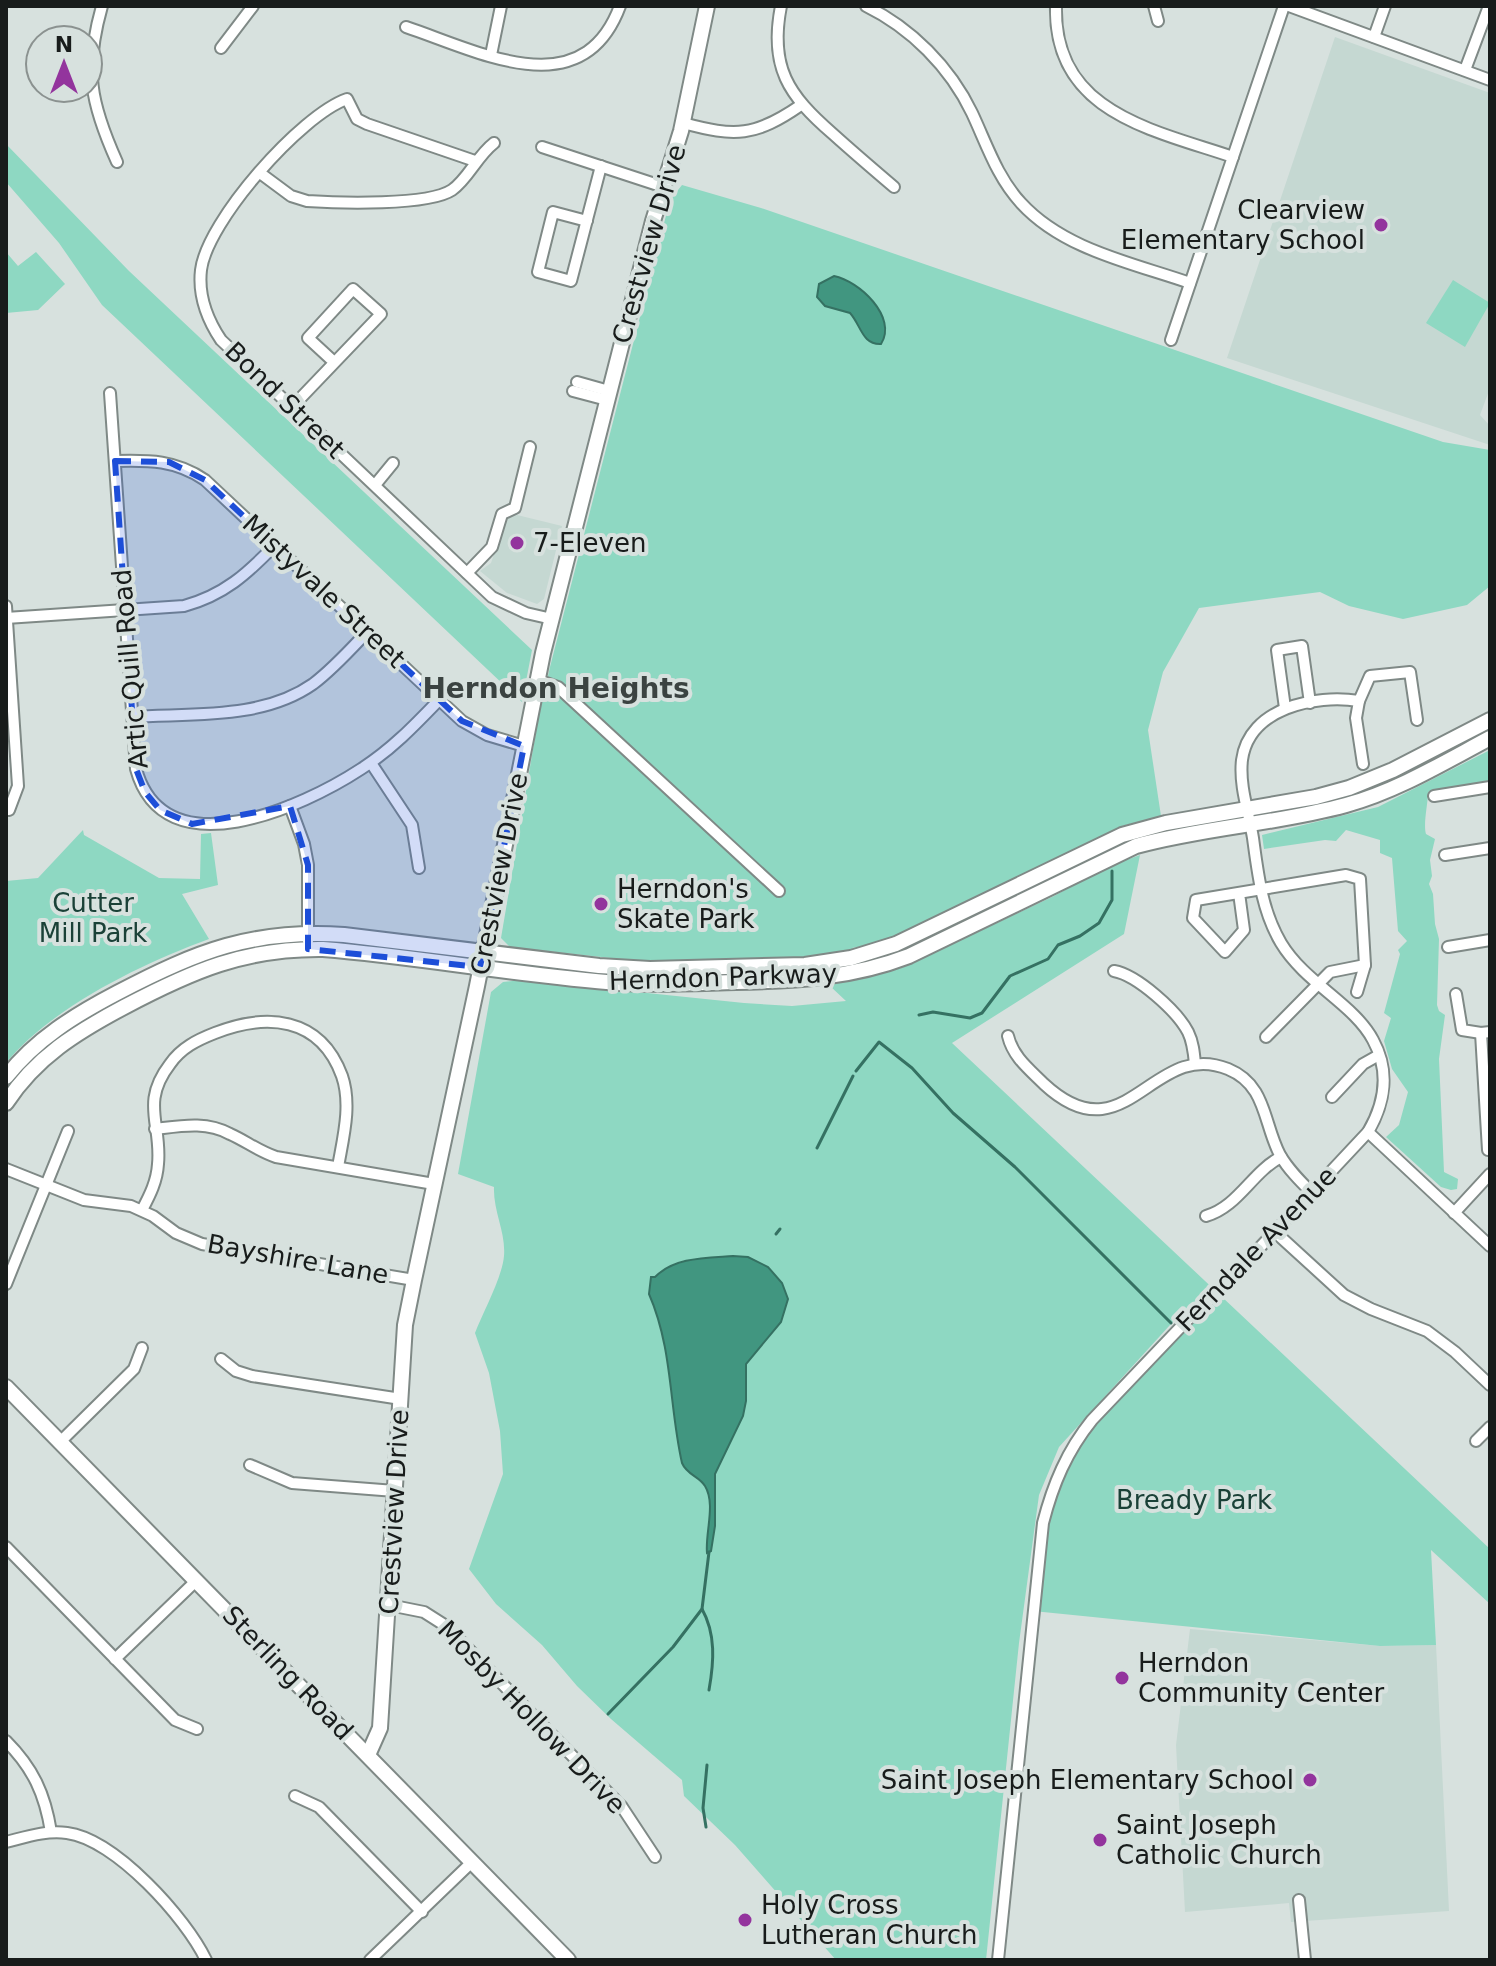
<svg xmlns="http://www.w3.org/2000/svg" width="1496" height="1966" viewBox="0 0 1496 1966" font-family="'DejaVu Sans',sans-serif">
<rect width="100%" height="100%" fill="#d7e1de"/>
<g fill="#c5d8d2">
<polygon points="1335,37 1490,93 1490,388 1480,415 1490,426 1490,445 1227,358"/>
<polygon points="513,514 562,526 544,599 537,604 507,593 480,571 491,563 506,518"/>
<polygon points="1190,1629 1380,1646 1436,1645 1449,1911 1291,1922 1289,1903 1185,1912 1176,1745"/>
</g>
<g fill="#8ed8c2">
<polygon points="6,144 129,271 532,650 522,702 102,305 59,243 6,182"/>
<path d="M 682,185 L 761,208 L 1443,442 L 1490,450 L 1490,586 L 1467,605 L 1403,619 L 1349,606 L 1320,592 L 1199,608 L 1163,672 L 1148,730 L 1161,816 L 1122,826 L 912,929 L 878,943 L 852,948 L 878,974 L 901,968 L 1054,896 L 1107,867 L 1140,855 L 1124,934 L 952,1043 L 1490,1549 L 1490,1604 L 1431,1550 L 1436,1645 L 1380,1646 L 1033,1611 L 1043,1523 L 1070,1452 L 1188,1318 L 1180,1314 L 1059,1447 L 1039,1495 L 1019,1643 L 986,1960 L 836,1960 L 735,1845 L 684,1796 L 682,1780 L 611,1719 L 577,1686 L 542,1645 L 496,1604 L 469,1569 L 503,1474 L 500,1431 L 489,1373 L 475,1333 C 483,1312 502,1278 504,1256 C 506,1232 493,1211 494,1187 L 458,1174 L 491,992 L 503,982 L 521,980 L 744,1003 L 792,1006 L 846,1001 L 799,957 L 647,962 L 510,947 L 501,938 L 539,714 L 550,667 L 670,200 Z"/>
<polygon points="6,252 18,266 36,252 65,284 38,310 6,313"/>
<polygon points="1453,280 1490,303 1465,347 1426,323"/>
<path d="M 1490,750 L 1490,781 L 1428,792 C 1428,804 1423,824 1426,834 L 1435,839 L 1430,860 L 1432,876 L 1429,884 L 1433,894 L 1435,924 L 1439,939 L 1437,1005 L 1439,1011 L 1445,1015 L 1439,1059 L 1444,1172 L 1458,1179 L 1457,1189 L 1451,1190 L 1441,1187 L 1386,1137 L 1399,1125 L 1408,1092 L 1392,1069 L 1384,1041 L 1391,1018 L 1384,1013 L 1400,954 L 1398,950 L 1407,941 L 1398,931 L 1392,858 L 1380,853 L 1380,840 L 1346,830 L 1336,841 L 1325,840 L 1264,849 L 1262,835 L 1378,807 Z"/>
<path d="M 83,830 L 84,835 L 159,878 L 200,879 L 201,834 L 211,833 L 218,885 L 182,894 L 209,939 C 141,964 52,1007 6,1063 L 6,881 L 38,878 Z"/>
</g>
<g fill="#419680" stroke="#357162" stroke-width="2">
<path d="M 834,276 C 859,281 898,317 881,344 C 862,345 861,325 850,313 L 825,306 L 817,297 L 819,284 Z"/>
<path d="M 733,1256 L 748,1257 L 768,1267 L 782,1283 L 788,1299 L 781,1322 L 746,1364 L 746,1401 L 743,1416 L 715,1474 L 715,1526 L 711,1551 L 707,1553 C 705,1533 716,1504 705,1486 C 699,1476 687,1475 682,1463 C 669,1406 673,1349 649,1294 L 651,1277 L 655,1277 C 675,1257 706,1258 733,1256 Z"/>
</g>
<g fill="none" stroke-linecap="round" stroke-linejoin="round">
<g stroke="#357162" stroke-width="3">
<polyline points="919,1015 933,1012 970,1018 982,1013 1010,976 1048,959 1058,945 1080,936 1099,923 1112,900 1112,871"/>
<polyline points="856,1071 879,1042 912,1068 953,1113 1015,1167 1171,1323"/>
<polyline points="817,1148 853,1076"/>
<polyline points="776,1234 780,1229"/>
<path d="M 702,1609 C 716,1634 714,1662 709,1690"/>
<polyline points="608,1714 673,1647 702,1609 709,1552"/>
<polyline points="706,1827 703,1808 707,1765"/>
</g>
<g stroke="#7f8986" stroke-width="14">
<g id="minor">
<path d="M 102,6 C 84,70 90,102 117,162"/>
<path d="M 781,6 C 769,67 788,95 833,134 C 853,152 874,170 894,187"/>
<path d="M 866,6 C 911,28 950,67 972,113 C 987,145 997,177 1021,203 C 1064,250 1133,263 1190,283"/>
<path d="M 1056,6 C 1053,113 1154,130 1233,157"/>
<polyline points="1154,6 1158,21"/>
<polyline points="1289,6 1490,80"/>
<path d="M 406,27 C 478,51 582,108 620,6"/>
<polyline points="1374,37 1385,6"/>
<polyline points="221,48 253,6"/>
<polyline points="491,55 501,6"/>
<polyline points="1465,70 1489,6"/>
<path d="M 683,123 C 735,137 755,137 801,105"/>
<polyline points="542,147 664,187"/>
<path d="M 475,161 L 367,124 L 357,119 L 347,99 C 301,115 207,221 201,270 C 198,296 207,319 221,340 L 492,597 L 526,613 L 552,619"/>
<path d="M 260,173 L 291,196 L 307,201 C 338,203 428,206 452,190 C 468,179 477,156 494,143"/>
<polyline points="587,221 553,212 538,272 571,281 601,166"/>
<polyline points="1171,340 1284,6"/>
<polyline points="577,382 609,391"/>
<polyline points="573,391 607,400"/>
<path d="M 110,393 L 136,769 C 164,871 303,807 361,769 C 391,750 415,725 439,700"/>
<polyline points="292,407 381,314 353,289 308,338 334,362"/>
<path d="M 115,461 C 149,460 176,460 205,480 L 462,721 L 487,735 L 524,746"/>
<polyline points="375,485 393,463"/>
<polyline points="467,573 492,547 502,514 515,508 530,447"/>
<polyline points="6,606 18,786 9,810"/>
<path d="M 6,618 L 184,606 C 224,595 247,574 275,545"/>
<polyline points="538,680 558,687 779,891"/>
<polyline points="1359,701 1370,676 1410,672 1417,720"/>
<polyline points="1285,708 1277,650 1302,646 1310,703"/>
<path d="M 132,717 C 191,713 262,720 313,684 C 333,669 350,650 367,632"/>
<polyline points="371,763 412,825 419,868"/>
<polyline points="1434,796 1490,787"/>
<polyline points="290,806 304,844 308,865 308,941"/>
<polyline points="1445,855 1490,848"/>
<polyline points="1239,893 1244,930 1225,952 1193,918 1196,900 1346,875 1360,879 1365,965 1357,992"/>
<polyline points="1448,947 1490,940"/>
<path d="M 1114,971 C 1137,975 1177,1011 1188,1032 C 1193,1042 1194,1053 1195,1064"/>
<polyline points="1456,994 1462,1030 1481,1033"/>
<path d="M 1008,1036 C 1013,1057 1029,1069 1044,1084 C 1126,1160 1152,1038 1228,1069 C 1267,1085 1263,1123 1280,1155 C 1288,1169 1300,1181 1312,1193"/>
<polyline points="1266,1037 1330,972 1365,965"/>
<polyline points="1332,1097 1363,1064 1379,1055"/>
<path d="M 155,1129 C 181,1126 206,1121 230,1134 C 246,1141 258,1151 276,1157 L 434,1184"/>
<polyline points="1368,1132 1490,1246"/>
<polyline points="1488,1150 1481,1033 1490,1032"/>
<polyline points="6,1169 84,1200 131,1206 153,1216 176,1233 202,1244 414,1280"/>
<path d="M 142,1210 C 150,1195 157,1181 158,1164 C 162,1124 140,1103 170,1064 C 181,1048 197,1040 215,1033 C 266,1013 320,1016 342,1076 C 352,1105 343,1138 338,1167"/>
<polyline points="1454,1213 1490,1174"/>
<path d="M 1206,1216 C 1238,1207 1252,1172 1281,1157"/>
<polyline points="1275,1232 1344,1295 1371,1309 1427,1331 1455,1352 1490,1385"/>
<polyline points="6,1284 68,1131"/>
<polyline points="221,1359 236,1371 252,1376 401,1399"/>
<polyline points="61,1441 134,1369 142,1348"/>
<polyline points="1476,1441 1490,1427"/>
<polyline points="250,1465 292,1483 395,1491"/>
<polyline points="6,1547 175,1720 197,1729"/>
<polyline points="389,1605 424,1612 446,1626 622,1807 655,1857"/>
<polyline points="115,1659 197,1580"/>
<path d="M 6,1741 C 33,1768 45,1794 51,1832"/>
<polyline points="295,1796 319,1807 422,1912"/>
<path d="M 6,1842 C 26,1837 46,1830 67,1833 C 115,1839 186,1918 206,1960"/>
<polyline points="1299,1900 1305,1960"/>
<polyline points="370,1960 472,1862"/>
<path d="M 998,1960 L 1043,1523 C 1053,1484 1067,1451 1092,1420 L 1194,1313 L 1220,1290 L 1368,1132 C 1385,1103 1390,1071 1373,1040 C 1354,1004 1305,983 1281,943 C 1262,911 1258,875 1253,838 C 1249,813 1239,786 1242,760 C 1249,708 1315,694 1359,701 L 1356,718 L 1363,764"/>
</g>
</g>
<g stroke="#7f8986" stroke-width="18">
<g id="major">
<path d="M 6,1077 C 36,1039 75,1015 117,993 C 197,951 252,929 344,935 L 599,966 L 650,969 L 805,965 L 851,958 L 896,944 L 1122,835 L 1166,823 L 1316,797 L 1349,788 L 1393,770 L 1490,720"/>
<path d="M 6,1103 C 36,1057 77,1032 124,1007 C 192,971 245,948 323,949 C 422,957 521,976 620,983 C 658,985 697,983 736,982 C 796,981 852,978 909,956 L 1136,846 C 1205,827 1277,824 1346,805 C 1397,791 1443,763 1490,738"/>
<polyline points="6,1387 568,1960"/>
<polyline points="368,1755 380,1728 405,1325 414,1280 477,986 543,653 653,221 681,131 707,6"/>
</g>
</g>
<use href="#minor" stroke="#fff" stroke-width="10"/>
<use href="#major" stroke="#fff" stroke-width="14"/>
</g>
<path fill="#1d4ed8" fill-opacity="0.2" stroke="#1d4ed8" stroke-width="6" stroke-dasharray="16 10" stroke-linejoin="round" d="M 115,461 L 169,462 L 205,480 L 462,721 L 524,746 L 480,967 L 308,949 L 308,865 L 290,806 L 192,824 L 160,810 L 145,792 L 136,769 Z"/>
<g fill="#93349d" stroke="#d7e1de" stroke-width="3">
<circle cx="1381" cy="225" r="8"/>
<circle cx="517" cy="543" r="8"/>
<circle cx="601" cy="904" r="8"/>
<circle cx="1122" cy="1678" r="8"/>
<circle cx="1310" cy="1780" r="8"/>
<circle cx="1100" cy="1840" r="8"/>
<circle cx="745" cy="1920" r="8"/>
</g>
<g text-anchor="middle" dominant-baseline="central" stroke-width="8" stroke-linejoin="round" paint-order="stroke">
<g font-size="26" fill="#181c1b" stroke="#d7e1de" text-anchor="start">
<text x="1365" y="210" text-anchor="end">Clearview<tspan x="1365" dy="30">Elementary School</tspan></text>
<text x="533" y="543">7-Eleven</text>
<text x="617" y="889">Herndon's<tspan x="617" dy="30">Skate Park</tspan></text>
<text x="1138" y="1663">Herndon<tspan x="1138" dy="30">Community Center</tspan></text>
<text x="1294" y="1780" text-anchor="end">Saint Joseph Elementary School</text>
<text x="1116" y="1825">Saint Joseph<tspan x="1116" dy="30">Catholic Church</tspan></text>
<text x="761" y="1905">Holy Cross<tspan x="761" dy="30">Lutheran Church</tspan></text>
</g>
<g font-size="26" fill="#181c1b" stroke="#d7e1de">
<text transform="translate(649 244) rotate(-74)">Crestview Drive</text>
<text transform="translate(285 400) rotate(44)">Bond Street</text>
<text transform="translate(324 591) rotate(43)">Mistyvale Street</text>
<text transform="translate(130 669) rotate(-95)">Artic Quill Road</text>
<text transform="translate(499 874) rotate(-79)">Crestview Drive</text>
<text transform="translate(723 977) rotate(-2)">Herndon Parkway</text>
<text transform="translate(1256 1249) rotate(-46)">Ferndale Avenue</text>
<text transform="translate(298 1259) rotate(10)">Bayshire Lane</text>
<text transform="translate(394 1512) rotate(-87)">Crestview Drive</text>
<text transform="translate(288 1673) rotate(46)">Sterling Road</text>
<text transform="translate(532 1717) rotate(46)">Mosby Hollow Drive</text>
</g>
<g font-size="26" fill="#1a4137" stroke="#d7e1de">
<text x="93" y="903">Cutter<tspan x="93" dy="30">Mill Park</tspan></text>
<text x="1194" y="1500">Bready Park</text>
</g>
<g font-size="28" font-weight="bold" fill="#3b4341" stroke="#d7e1de">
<text x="556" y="688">Herndon Heights</text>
</g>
</g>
<rect width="1496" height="1966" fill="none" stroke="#181c1b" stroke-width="16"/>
<g transform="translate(64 64)"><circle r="38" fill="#d7e1de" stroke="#8b9290" stroke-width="2"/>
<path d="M0-6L14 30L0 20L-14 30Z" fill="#93349d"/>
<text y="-12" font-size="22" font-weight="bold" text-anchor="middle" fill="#181c1b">N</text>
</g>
</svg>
